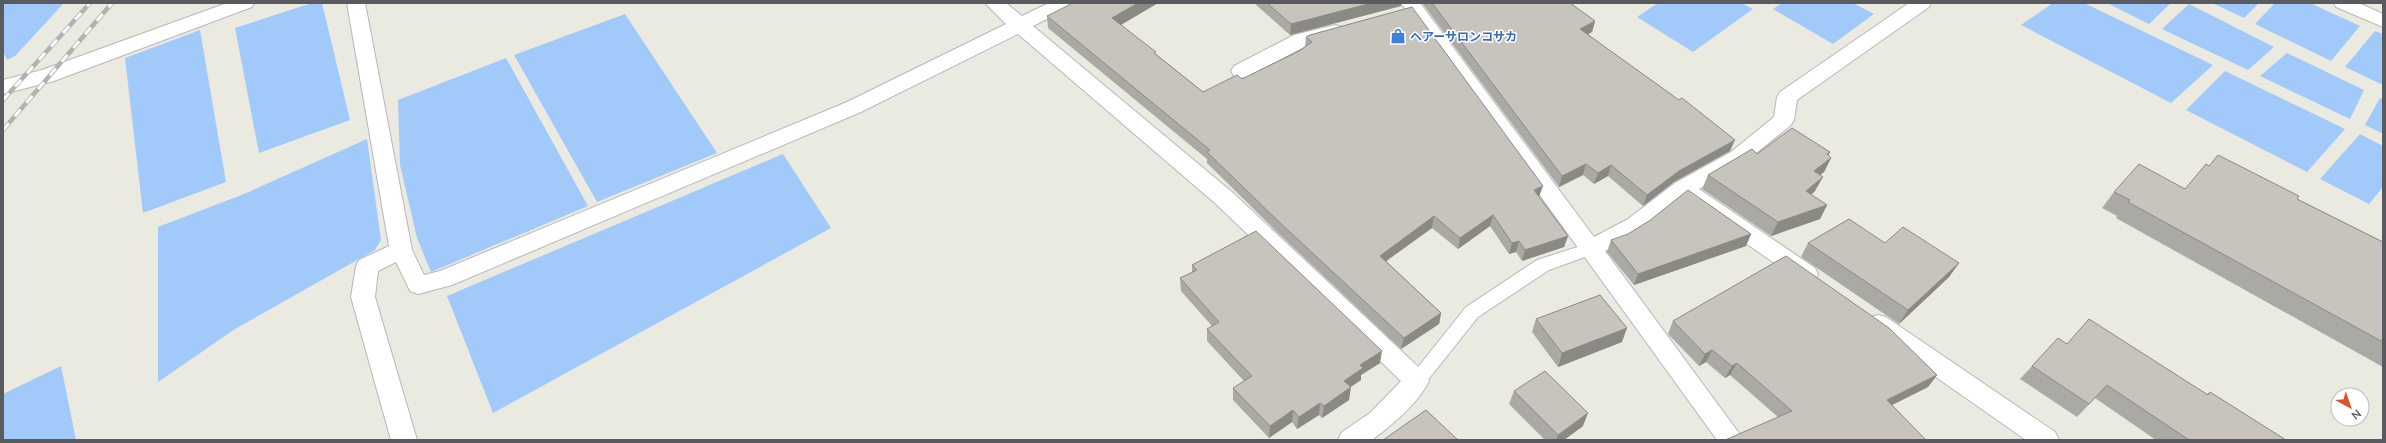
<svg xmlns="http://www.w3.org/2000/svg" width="2386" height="443" viewBox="0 0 2386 443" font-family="Lato,'Noto Sans JP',sans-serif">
<rect width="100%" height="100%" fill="#ebeae0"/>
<g fill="#a1cafa">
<polygon points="3,3 64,3 15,56 7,60 3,51"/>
<polygon points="312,3 322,3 350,120 259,153 235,28"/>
<polygon points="1658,3 1742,3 1753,9 1693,52 1637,17"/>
<polygon points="1782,3 1853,3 1874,14 1833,44 1773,9"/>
<polygon points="2053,3 2084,3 2213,65 2171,103 2021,25"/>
<polygon points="2107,3 2171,3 2149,24"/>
<polygon points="2212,3 2259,3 2244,18"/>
<polygon points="2275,3 2310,3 2360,26 2331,61 2255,24"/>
<polygon points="2189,4 2274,47 2248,70 2162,29"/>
<polygon points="625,14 717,153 597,202 514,55"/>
<polygon points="200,30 226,182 143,213 125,58"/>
<polygon points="2375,31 2383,34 2383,85 2345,67"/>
<polygon points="2287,53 2364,90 2350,119 2260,76"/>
<polygon points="506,58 588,206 431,272 417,238 400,165 398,100"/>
<polygon points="2225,71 2345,129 2307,172 2186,110"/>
<polygon points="2380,98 2383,99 2383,134 2365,125"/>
<polygon points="2360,134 2383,146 2383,187 2369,204 2320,179"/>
<polygon points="367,139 381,240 375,250 235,329 158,382 158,227 244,194"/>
<polygon points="783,154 831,228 493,413 447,296"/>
<polygon points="61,366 76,440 3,440 3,394"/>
</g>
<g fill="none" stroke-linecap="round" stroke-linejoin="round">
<g stroke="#b6b7bc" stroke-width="2">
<polygon id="service" points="1590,243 1596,245 1598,249 1596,253 1549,270 1478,317 1423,386 1417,388 1411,386 1408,381 1411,376 1466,307 1537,260"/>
</g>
<g stroke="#b6b7bc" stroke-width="2">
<g id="minor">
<polygon points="227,3 254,3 252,7 54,81 3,94 3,80 42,70"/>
<path d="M 347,3 L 365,3 L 412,250 L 424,275 L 440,271 L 847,102 L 1006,24 L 985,3 L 1006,3 L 1022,16 L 1049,3 L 1073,3 L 1071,7 L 1033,26 L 1232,192 L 1426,374 L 1429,381 C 1418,404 1392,425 1372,440 L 1338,440 L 1342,432 L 1370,413 L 1401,381 L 1216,204 L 1018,34 L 861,112 L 452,285 L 418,294 L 410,291 L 396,262 L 378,271 L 375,297 L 417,440 L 391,440 L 351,297 L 356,266 L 359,260 L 389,246 Z"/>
<polygon points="1401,3 1420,3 1594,237 1628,219 1675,183 1731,152 1774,117 1777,97 1780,92 1909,3 1931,3 1929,7 1797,100 1794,120 1791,125 1745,162 1699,189 1815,268 1818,274 1815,280 1807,283 1799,280 1683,200 1644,231 1605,251 1744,440 1717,440"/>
<polygon points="2334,3 2359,3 2383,14 2383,27 2336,7"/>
<polygon points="1335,25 1342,27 1345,31 1342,35 1308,45 1248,76 1241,78 1234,76 1231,71 1234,66 1294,35"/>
<polygon points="1878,315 1886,317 2055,432 2059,440 2026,440 1870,331 1866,324 1870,317"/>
</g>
</g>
<use href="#service" fill="#fff" fill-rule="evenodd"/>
<use href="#minor" fill="#fff" fill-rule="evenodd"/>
<g stroke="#b1b2b2" stroke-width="4.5">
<g id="rail">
<polyline points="3,100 90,3"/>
<polyline points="3,130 112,3"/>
</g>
</g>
<use href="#rail" stroke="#fff" stroke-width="3" stroke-dasharray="9" stroke-linecap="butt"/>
</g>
<g fill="#aaa9a3">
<polygon points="1158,3 1121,25 1156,54 1203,92 1242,79 1299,51 1305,47 1306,37 1539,197 1568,236 1564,247 1522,261 1516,252 1509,254 1490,226 1458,249 1432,228 1386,261 1441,313 1439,324 1401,349 1277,232 1207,163 1207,159 1048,28 1047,16"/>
<polygon points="1254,3 1401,3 1401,6 1290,35"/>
<polygon points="1422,3 1570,3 1595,21 1592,32 1588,34 1730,151 1674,182 1643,206 1608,176 1594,184 1583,175 1559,187"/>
<polygon points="1828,156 1831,158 1824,172 1820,175 1815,191 1811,195 1827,205 1820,219 1771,236 1702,189 1708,175"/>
<polygon points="2209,166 2297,199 2383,242 2383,367 2116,218 2117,216 2102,208 2114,192 2185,189"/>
<polygon points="1751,234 1746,246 1634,285 1607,252 1611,240"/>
<polygon points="1808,243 1885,243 1959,263 1949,277 1899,324 1801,257"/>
<polygon points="1192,265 1380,363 1361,375 1361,380 1350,387 1349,400 1322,418 1319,415 1297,429 1292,422 1269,438 1233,400 1233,388 1244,381 1207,341 1207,329 1212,326 1181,291 1180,278 1192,272"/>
<polygon points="1536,319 1622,342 1558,367 1532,332"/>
<polygon points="1673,321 1937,375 1928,387 1892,405 1778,417 1730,375 1725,378 1706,362 1699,366 1668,334"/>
<polygon points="2067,344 2207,394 2210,392 2286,440 2156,440 2095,398 2077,417 2020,379 2032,366"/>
<polygon points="1514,391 1583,426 1564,440 1545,440 1509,404"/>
</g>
<g fill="#8b8984">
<polygon points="1138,3 1158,3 1112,30 1112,18"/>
<polygon points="1372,3 1401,3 1401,6 1290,35 1291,24"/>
<polygon points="1595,21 1592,32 1577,40 1580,29"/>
<polygon points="1735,140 1730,151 1674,182 1643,206 1647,195 1679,171"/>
<polygon points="1830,152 1825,163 1831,158 1824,172 1807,185 1814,171 1827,154"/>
<polygon points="1586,164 1583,175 1559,187 1562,176"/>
<polygon points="1611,165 1608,176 1594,184 1598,173"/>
<polygon points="1823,177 1815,191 1798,205 1806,191"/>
<polygon points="1543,186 1539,197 1534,190"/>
<polygon points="1827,205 1820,219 1771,236 1778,222"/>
<polygon points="1493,215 1490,226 1458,249 1460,238"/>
<polygon points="1434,216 1432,228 1378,267 1380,256"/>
<polygon points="1751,234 1746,246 1634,285 1638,274"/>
<polygon points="1568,236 1564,247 1522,261 1525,250"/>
<polygon points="1519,241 1516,252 1509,254 1512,243"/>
<polygon points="1959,263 1949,277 1899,324 1908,310"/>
<polygon points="1441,313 1439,324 1401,349 1404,338"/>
<polygon points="1627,328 1622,342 1558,367 1562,353"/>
<polygon points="1712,350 1706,362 1699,366 1705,354"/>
<polygon points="1382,351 1380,363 1361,375 1361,380 1342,393 1344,381 1360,365"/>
<polygon points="1737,363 1730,375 1725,378 1732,366"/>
<polygon points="1937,375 1928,387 1878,412 1887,400"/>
<polygon points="1351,387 1349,400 1322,418 1324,406"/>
<polygon points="1320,403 1319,415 1297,429 1299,417"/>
<polygon points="1293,410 1292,422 1269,438 1270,426"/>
<polygon points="1588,413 1583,426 1564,440 1556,440 1558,435"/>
</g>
<g fill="#c6c4bd" stroke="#8b8984">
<polygon points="1073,3 1138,3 1112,18 1156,52 1154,53 1203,92 1237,75 1242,79 1299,51 1312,42 1306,37 1310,35 1412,7 1543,186 1534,190 1568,236 1525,250 1519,241 1512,243 1493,215 1460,238 1434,216 1380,256 1441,313 1404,338 1277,220 1207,152 1210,150 1047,16"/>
<polygon points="1267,3 1372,3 1291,24"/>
<polygon points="1432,3 1570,3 1595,21 1580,29 1679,100 1682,98 1735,140 1679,171 1647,195 1611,165 1598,173 1586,164 1562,176"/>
<polygon points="1792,128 1830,152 1827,154 1831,158 1814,171 1823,177 1806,191 1827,205 1778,222 1708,175 1752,149 1757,154"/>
<polygon points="2218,155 2299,196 2297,199 2383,242 2383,342 2128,202 2130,200 2114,192 2139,164 2185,189 2206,164 2209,166"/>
<polygon points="1688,190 1751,234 1638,274 1611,240 1628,234 1649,221"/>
<polygon points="1849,219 1885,243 1903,227 1959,263 1908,310 1808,243"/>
<polygon points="1256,231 1382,351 1360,365 1363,368 1344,381 1351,387 1324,406 1320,403 1299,417 1293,410 1270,426 1233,388 1252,376 1207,329 1219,322 1180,278 1197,270 1192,265"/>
<polygon points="1786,256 1889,328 1937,375 1887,400 1926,440 1725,440 1792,411 1737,363 1732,366 1712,350 1705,354 1673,321"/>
<polygon points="1600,295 1627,328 1562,353 1536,319"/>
<polygon points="2089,319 2208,395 2210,392 2286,440 2189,440 2107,385 2089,404 2032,366 2058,338 2067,344"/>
<polygon points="1545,371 1588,413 1558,435 1514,391"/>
<polygon points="1426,410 1458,440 1383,440"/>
</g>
<defs>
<g id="shop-bare" transform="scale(1.2)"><path d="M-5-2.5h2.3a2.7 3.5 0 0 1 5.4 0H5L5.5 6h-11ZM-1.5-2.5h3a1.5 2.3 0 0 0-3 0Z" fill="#3f7fe0" stroke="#fff" stroke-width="2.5" paint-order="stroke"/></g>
</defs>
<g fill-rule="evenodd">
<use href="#shop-bare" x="1398" y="36"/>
</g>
<g text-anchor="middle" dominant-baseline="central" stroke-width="3" stroke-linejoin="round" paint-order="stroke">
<g font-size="12" font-weight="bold" fill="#366cbe" stroke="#fff" text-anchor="start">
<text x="1410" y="36">ヘアーサロンコサカ</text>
</g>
</g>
<rect width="2386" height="443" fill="none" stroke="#595b60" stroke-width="8"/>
<g transform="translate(2350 407) rotate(140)"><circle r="19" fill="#ffffff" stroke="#bdbdbf"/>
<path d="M0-3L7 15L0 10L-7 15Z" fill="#df5231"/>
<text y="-6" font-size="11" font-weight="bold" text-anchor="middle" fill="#595b60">N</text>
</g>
</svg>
